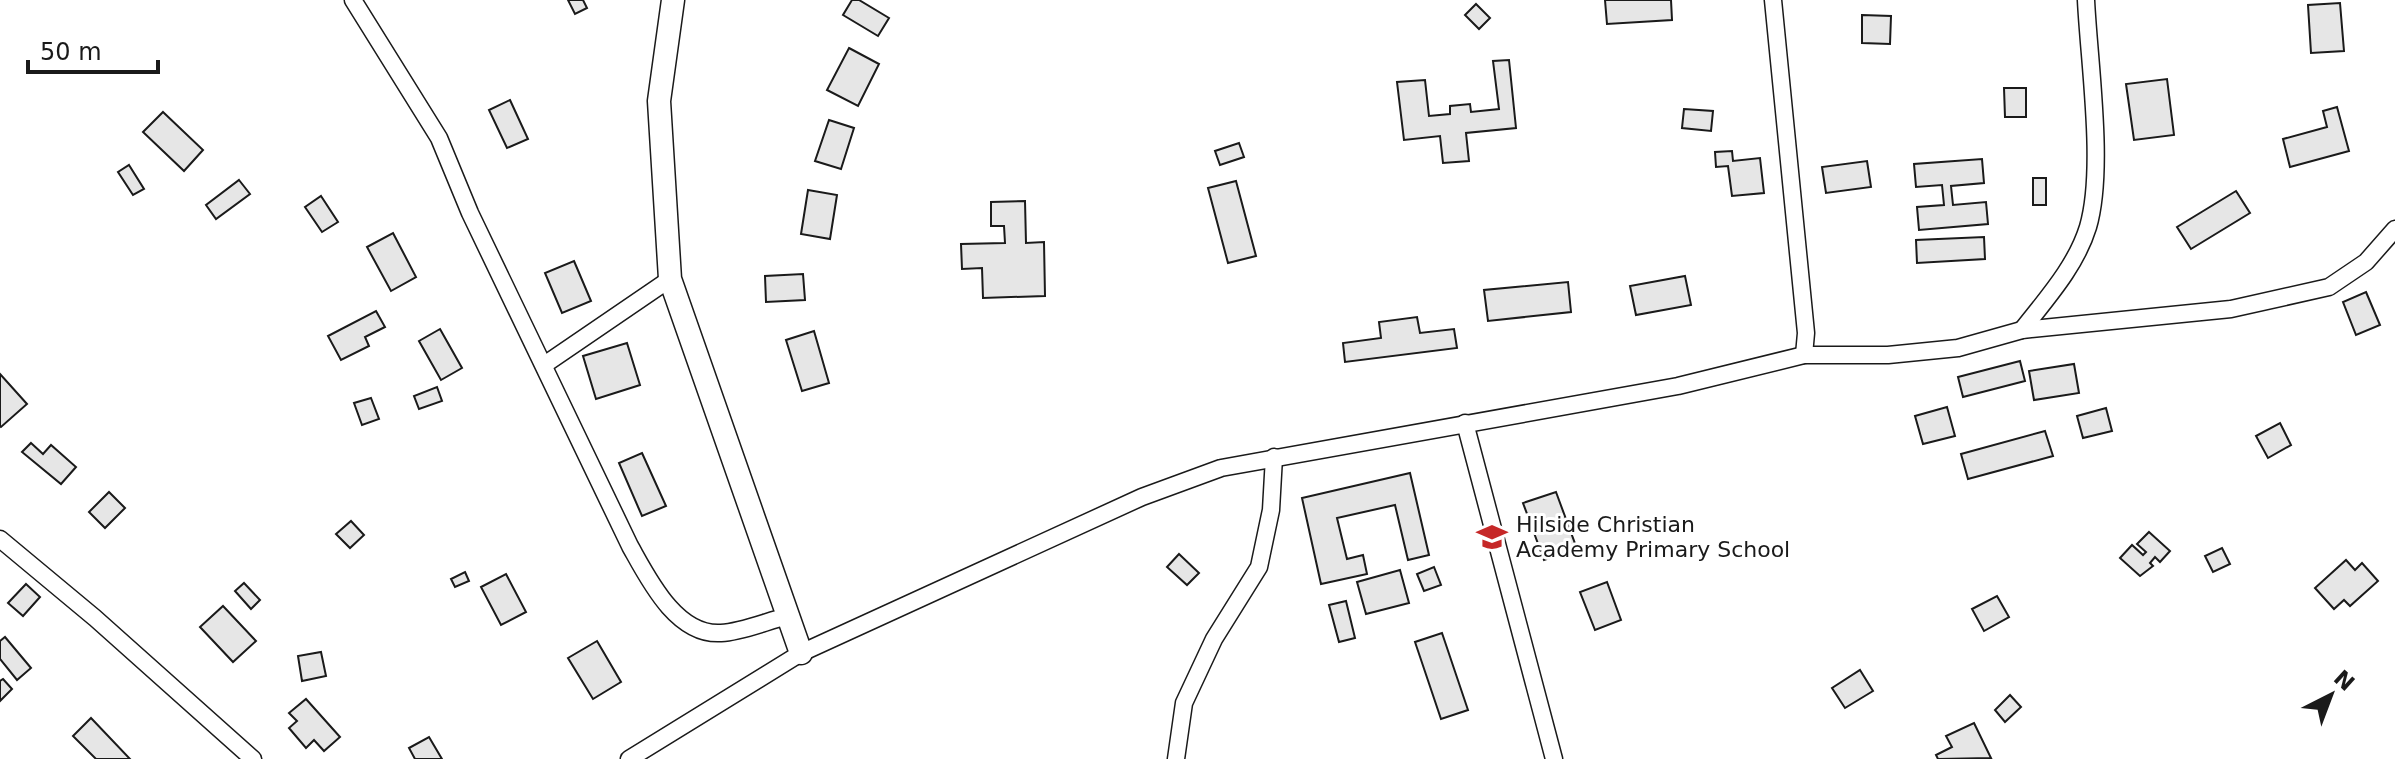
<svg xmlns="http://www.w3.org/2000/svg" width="2395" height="759" viewBox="0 0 2395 759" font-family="'DejaVu Sans',sans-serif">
<rect width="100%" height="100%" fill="#fff"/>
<g fill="#e6e6e6" stroke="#1a1a1a" stroke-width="2">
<polygon points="568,0 583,0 587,8 575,14"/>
<polygon points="852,0 859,0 889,18 878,36 843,15"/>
<polygon points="1605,0 1671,0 1672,20 1607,24"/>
<polygon points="2340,3 2344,51 2311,53 2308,5"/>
<polygon points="1476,4 1490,18 1479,29 1465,15"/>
<polygon points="1862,15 1891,16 1890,44 1862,43"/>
<polygon points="849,48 879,64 858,106 827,90"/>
<polygon points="1509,60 1516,128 1466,133 1469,161 1443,163 1440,136 1404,140 1397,82 1425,80 1429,116 1450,114 1450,106 1470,104 1471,112 1499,109 1493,61"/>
<polygon points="2167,79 2174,135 2134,140 2126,84"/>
<polygon points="2004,88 2026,88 2026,117 2005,117"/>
<polygon points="510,100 528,139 507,148 489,110"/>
<polygon points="2337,107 2349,151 2290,167 2283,139 2327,127 2323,111"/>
<polygon points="1684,109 1713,111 1711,131 1682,128"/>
<polygon points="163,112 203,150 184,171 143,132"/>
<polygon points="829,120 854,128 841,169 815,161"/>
<polygon points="1239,143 1244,157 1220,165 1215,151"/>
<polygon points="1732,151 1733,161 1760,158 1764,193 1732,196 1728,166 1716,167 1715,152"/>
<polygon points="1982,159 1984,183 1951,186 1953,205 1986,202 1988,224 1919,230 1917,207 1944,205 1942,185 1916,187 1914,164"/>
<polygon points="1867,161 1871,187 1826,193 1822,167"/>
<polygon points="129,165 144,189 133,195 118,172"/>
<rect x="2033" y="178" width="13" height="27"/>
<polygon points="239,180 250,194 216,219 206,205"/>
<polygon points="1236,181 1256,256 1228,263 1208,188"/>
<polygon points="808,190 837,195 830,239 801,234"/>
<polygon points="2236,191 2250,213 2191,249 2177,227"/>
<polygon points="321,196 338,222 322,232 305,207"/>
<polygon points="1025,201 1026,243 1044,242 1045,296 983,298 982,268 962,269 961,244 1005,243 1004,226 991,226 991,202"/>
<polygon points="393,233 416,277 391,291 367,247"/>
<polygon points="1984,237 1985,259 1917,263 1916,240"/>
<polygon points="574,261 591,301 562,313 545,273"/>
<polygon points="803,274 805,300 766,302 765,276"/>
<polygon points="1685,276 1691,305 1636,315 1630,286"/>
<polygon points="1568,282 1571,312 1488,321 1484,290"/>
<polygon points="2366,292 2380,325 2356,335 2343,302"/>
<polygon points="376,311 385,327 365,337 369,346 341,360 328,336"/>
<polygon points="1417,317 1420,333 1454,329 1457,348 1345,362 1343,343 1381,338 1379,322"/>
<polygon points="440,329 462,368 441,380 419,341"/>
<polygon points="814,331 829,383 802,391 786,340"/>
<polygon points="627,343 640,385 596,399 583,356"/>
<polygon points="2020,361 2025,381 1963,397 1958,377"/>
<polygon points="2074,364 2079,393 2034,400 2029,371"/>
<polygon points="0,374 27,404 1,427 0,426"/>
<polygon points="437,387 442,401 419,409 414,396"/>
<polygon points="371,398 379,419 362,425 354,403"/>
<polygon points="1947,407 1955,436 1923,444 1915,416"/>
<polygon points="2106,408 2112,431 2083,438 2077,416"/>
<polygon points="2280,423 2291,445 2268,458 2256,436"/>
<polygon points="2045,431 2053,456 1968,479 1961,454"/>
<polygon points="31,443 43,454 51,445 76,467 61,484 22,452"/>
<polygon points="642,453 666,506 642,516 619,463"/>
<polygon points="1410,473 1429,555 1408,560 1395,505 1337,518 1347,559 1363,555 1367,574 1321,584 1302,498"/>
<polygon points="109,492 125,508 105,528 89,512"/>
<polygon points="1556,492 1577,549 1544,560 1523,503"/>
<polygon points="351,521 364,535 350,548 336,534"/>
<polygon points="2149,532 2170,551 2160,562 2155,557 2150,563 2153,566 2140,576 2120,558 2132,545 2143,555 2146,552 2137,544"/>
<polygon points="2222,548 2230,564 2213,572 2205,556"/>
<polygon points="1179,554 1199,573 1187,585 1167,567"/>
<polygon points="2346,560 2355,570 2362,563 2378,581 2350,606 2344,600 2334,609 2315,588"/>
<polygon points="1434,567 1441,585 1424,591 1417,574"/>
<polygon points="1400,570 1409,603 1366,614 1357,582"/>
<polygon points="465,572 469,581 455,587 451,579"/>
<polygon points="506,574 526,612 501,625 481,587"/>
<polygon points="1607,582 1621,620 1595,630 1580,592"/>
<polygon points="244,583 260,600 251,609 235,591"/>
<polygon points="26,584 40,597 23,616 8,603"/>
<polygon points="1997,596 2009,617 1984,631 1972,609"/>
<polygon points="1346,601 1355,638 1339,642 1329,605"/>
<polygon points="223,606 256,641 233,662 200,627"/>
<polygon points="1442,633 1468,710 1441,719 1415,642"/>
<polygon points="5,637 31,668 17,680 0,659 0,641"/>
<polygon points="597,641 621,682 593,699 568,658"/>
<polygon points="321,652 326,676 302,681 298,656"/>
<polygon points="1860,670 1873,691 1845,708 1832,688"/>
<polygon points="3,679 12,689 0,701 0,681"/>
<polygon points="2010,695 2021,707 2005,722 1995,710"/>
<polygon points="306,699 340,737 324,751 314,740 306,748 289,728 297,721 289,713"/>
<polygon points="91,718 130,759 96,759 73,736"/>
<polygon points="1974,723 1991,758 1938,759 1936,755 1952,747 1946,736"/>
<polygon points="429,737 442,759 415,759 409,748"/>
</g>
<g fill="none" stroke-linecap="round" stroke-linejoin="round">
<g stroke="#1a1a1a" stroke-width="19">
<g id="street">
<path d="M 353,0 L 439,138 L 470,213 L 630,546 C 648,578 676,636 721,633 C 742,632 767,621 788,616"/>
<polyline points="1773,0 1806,333 1804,355"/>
<path d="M 2022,330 C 2047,298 2076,266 2088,227 C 2105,169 2089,63 2086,0"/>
<polyline points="544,365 670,279"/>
<polyline points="1465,423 1554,759"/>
<polyline points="0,539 95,618 253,759"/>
<polyline points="629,759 801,653 1142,497 1221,468 1678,386 1804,355 1888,355 1958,348 2022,330 2231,309 2329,287 2366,262 2395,229"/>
<polyline points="1176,759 1184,703 1214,639 1259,567 1271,510 1274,457"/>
</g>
</g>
<g stroke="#1a1a1a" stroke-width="25">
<polyline id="secondary" points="673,0 659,101 670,279 801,653"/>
</g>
<use href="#street" stroke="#fff" stroke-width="16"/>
<use href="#secondary" stroke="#fff" stroke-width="22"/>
</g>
<defs>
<g id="school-bare" transform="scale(2.4)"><path d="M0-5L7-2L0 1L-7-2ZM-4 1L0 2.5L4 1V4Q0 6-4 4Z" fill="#c62828" stroke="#fff" stroke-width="2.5" paint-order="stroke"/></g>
</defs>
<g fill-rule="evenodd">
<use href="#school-bare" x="1492" y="537"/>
</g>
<g text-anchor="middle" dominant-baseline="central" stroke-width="6" stroke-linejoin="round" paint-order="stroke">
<g font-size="22" fill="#1a1a1a" stroke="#fff" text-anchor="start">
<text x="1516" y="524">Hilside Christian<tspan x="1516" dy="25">Academy Primary School</tspan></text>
</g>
</g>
<g transform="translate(2331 695) rotate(42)" stroke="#ffffff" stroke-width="6" paint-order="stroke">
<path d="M0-6L14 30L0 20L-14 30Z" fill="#1a1a1a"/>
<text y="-12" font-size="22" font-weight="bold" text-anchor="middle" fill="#1a1a1a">N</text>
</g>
<path d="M28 60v12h130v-12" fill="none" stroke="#1a1a1a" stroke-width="4"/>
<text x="40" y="60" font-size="24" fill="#1a1a1a" stroke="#ffffff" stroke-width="6" paint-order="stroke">50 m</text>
</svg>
